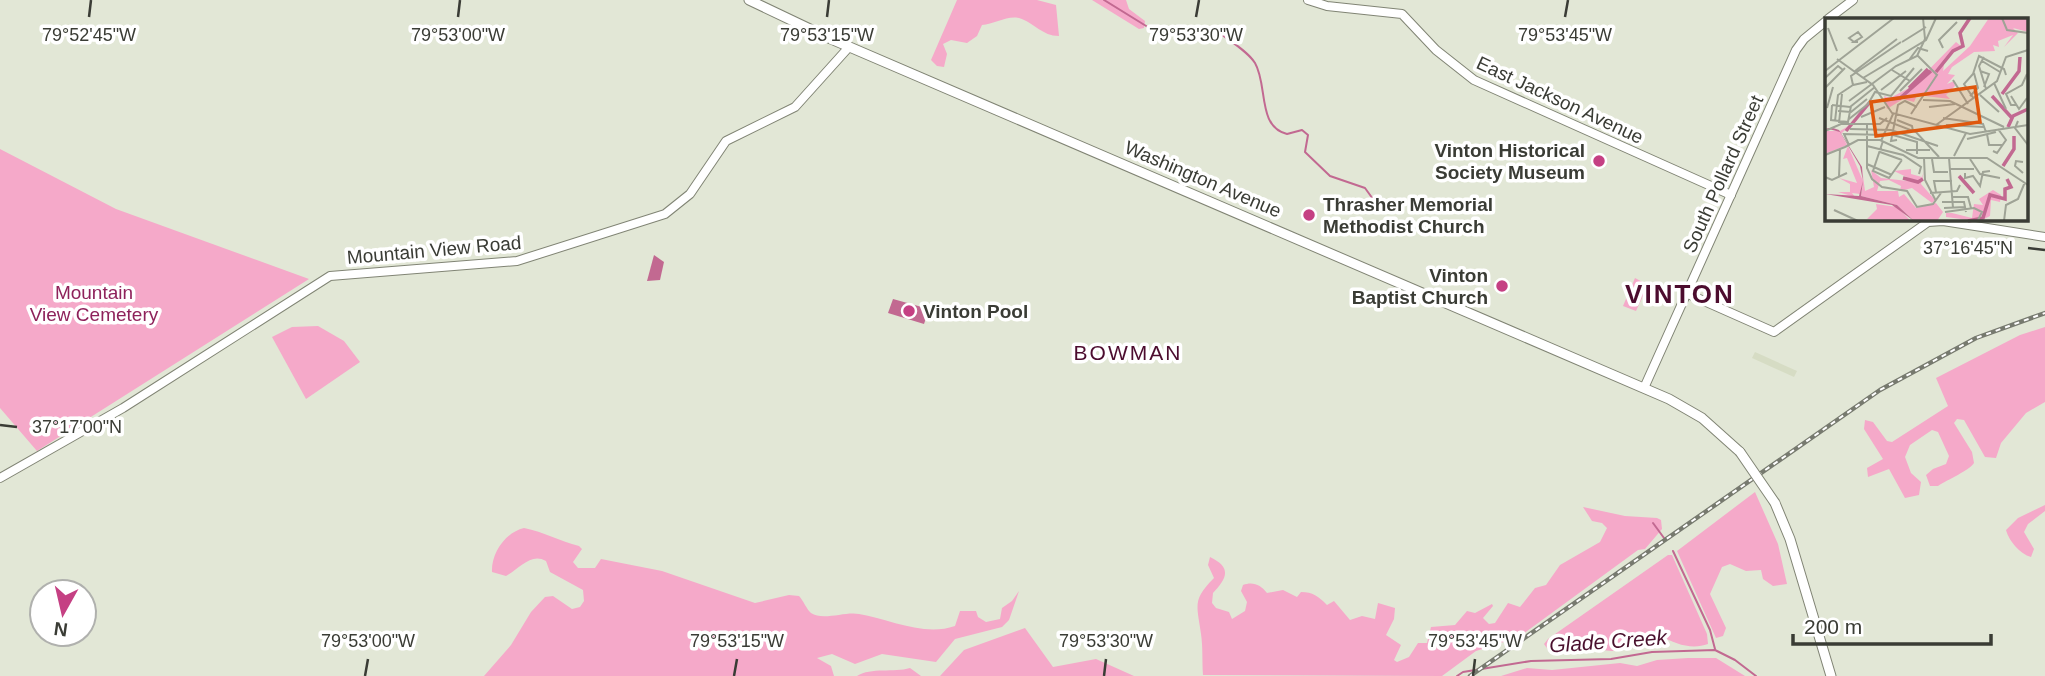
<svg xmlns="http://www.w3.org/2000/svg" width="2045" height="676" viewBox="0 0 2045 676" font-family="Helvetica,sans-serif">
<rect width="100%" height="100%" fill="#e2e7d6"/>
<polygon fill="#d6dcc4" points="1755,352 1797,371 1794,377 1752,358"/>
<g fill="#f5a9c9">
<path d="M 957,0 L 1037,0 L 1056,5 L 1059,36 C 1042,36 1035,23 1019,18 C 1008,15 994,24 982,25 L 977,36 L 967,43 L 951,40 L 943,44 L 947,54 L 944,67 L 937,66 L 931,60 Z"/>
<polygon points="1092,0 1126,0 1129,9 1145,21 1144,28 1139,29"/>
<polygon points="0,149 116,209 309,279 37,451 0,408"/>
<polygon points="1635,278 1648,285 1636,311 1623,306"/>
<polygon points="318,326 344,341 360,362 306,399 272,337 292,327"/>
<path d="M 2045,327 L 2045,402 L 2026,413 L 2001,443 L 1996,458 L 1985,457 L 1964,420 L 1957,419 L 1954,423 L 1972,452 L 1974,463 C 1970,470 1947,480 1938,486 L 1930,486 L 1926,475 L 1933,469 L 1946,464 L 1949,456 L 1938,432 L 1932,430 L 1910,445 L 1905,457 L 1911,473 L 1921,482 L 1919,495 L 1905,498 L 1889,469 L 1868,477 L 1867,468 L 1883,459 L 1864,429 L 1865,420 L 1873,422 L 1887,441 L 1892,442 L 1948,406 L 1936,378 L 2020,335 Z"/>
<polygon points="1755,492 1778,544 1787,584 1773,586 1763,579 1761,570 1746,571 1730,564 1722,567 1710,594 1726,628 1723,636 1716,638 1677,551"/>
<path d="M 2045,505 L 2045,511 L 2028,524 L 2024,532 L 2034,549 L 2031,557 C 2020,554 2009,541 2006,530 L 2018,518 Z"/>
<path d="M 1583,507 L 1625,516 L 1657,518 L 1661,520 L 1662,529 L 1645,549 L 1638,550 L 1519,637 L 1476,651 L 1442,676 L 1203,675 C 1202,661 1203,647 1201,634 C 1197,605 1192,600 1214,578 L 1208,565 L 1210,557 C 1233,568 1226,579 1213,593 L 1212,603 L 1216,608 L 1229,612 L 1232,619 L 1245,611 L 1247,602 L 1241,591 L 1243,585 C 1253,581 1261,585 1267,593 L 1283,590 L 1297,597 L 1301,592 C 1313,592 1318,596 1327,605 L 1334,601 L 1350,620 L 1362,616 L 1375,619 L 1378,603 L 1395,608 L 1394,619 L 1386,635 L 1401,645 L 1394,660 L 1397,662 L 1409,657 L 1418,643 L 1427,643 L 1431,627 L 1455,625 L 1467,611 L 1475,613 L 1492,604 L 1493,606 L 1483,618 L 1489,624 L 1495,623 L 1508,603 L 1520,607 L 1535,588 L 1546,585 L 1560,565 L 1600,542 L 1607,528 L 1602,523 L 1592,521 Z"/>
<path d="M 524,528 C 544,532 560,541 579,546 L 582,549 L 573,562 L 578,568 L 595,568 L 601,559 L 662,571 L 755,603 L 789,595 L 799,596 C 803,600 807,610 811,613 C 823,621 846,611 859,614 C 889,619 924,637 955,626 L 960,611 L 976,611 L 978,617 L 986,622 L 1000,619 L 1002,608 L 1012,601 L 1019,591 L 1009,620 L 1002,627 L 955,639 L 936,662 L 882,654 L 855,664 L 832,654 L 817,658 L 831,666 L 834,676 L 484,676 L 511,645 L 531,612 L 545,597 L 553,596 L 572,609 L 580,607 L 584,601 L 583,590 L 550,572 L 546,561 C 531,552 519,569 506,576 L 492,572 C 491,553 506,532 524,528 Z"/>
<path d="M 1668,555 L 1672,555 L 1707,634 L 1708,644 C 1692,650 1675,644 1661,636 C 1645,642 1630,649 1612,651 C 1605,651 1598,648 1590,648 C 1574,648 1556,662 1544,644 L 1548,639 Z"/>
<polygon points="1025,628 1053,667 1096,659 1134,676 940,676 964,650"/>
<polygon points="1688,658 1716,658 1745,676 1501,676 1527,668 1552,670 1620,663 1637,666 1657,660"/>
<path d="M 910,668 L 921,676 L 857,676 C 871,667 894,673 910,668 Z"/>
</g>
<g fill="#c26991">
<polygon points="654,255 664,262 660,280 647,281"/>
<polygon points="893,299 929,309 924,324 888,313"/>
</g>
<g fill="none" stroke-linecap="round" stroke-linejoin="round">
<g stroke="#c26991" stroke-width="2">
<polyline points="1104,0 1151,29"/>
<path d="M 1213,28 C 1225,38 1247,50 1255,63 C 1268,85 1257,127 1287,134 L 1302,130 L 1308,135 L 1305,152 L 1330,176 L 1365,188 L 1378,206"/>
<polyline points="1653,523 1664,538"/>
<polyline points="1673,551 1710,630 1715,649"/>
<polyline points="1457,676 1463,672 1531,661 1611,659 1652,652 1715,650 1735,660 1756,676"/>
</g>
<g stroke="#808474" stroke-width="10">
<g id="secondary">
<polyline points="1308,0 1327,6 1402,14 1436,50 1474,80 1731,195"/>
<polyline points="1828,19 1853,0"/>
<polyline points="1686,293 1774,332 1928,222 1943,221 2045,237"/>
<polyline points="1644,388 1796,50 1804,39 1826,21"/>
<polyline points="0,478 123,408 330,276 517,261 665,214 690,194 726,141 795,107 849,47"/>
</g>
</g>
<g stroke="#808474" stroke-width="11">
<g id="primary">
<polyline points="749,0 831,39 1669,399 1702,418 1740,452"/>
<polyline points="1775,503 1790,539 1831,676"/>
</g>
</g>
<use href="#secondary" stroke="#fff" stroke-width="8"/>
<use href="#primary" stroke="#fff" stroke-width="9"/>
<g stroke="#777a6f" stroke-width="4.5">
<polyline id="rail" points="1470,676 1880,390 1976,338 2045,313"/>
</g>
<use href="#rail" stroke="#fff" stroke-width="2" stroke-dasharray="5" stroke-linecap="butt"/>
<g stroke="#808474" stroke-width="11" stroke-linecap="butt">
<polyline id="primary-bridge" points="1740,452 1775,503"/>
</g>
<use href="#primary-bridge" stroke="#fff" stroke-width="9"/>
</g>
<path fill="none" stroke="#3a3c35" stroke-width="2.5" d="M 89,17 L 91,0M 458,17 L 460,0M 827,17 L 829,0M 1196,17 L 1199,0M 1565,17 L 1568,0M 2028,248 L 2045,250M 0,425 L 17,427M 365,676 L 368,659M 734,676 L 737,659M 1104,676 L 1106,659M 1473,676 L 1475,659"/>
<g fill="#c54083" stroke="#fff" stroke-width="2.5">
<circle cx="1599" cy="161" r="7"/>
<circle cx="1309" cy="215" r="7"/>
<circle cx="1502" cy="286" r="7"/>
<circle cx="909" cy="311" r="7"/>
</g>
<g text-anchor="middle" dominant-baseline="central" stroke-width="7" stroke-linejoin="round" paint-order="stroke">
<g font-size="19" fill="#3a3c35" stroke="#fff">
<text transform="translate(1560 100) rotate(25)">East Jackson Avenue</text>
<text transform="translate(1723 174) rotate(-66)">South Pollard Street</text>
<text transform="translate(1203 179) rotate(23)">Washington Avenue</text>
<text transform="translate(434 250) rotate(-5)">Mountain View Road</text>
</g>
<g font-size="19" font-weight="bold" fill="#3a3c35" stroke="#fff" text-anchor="end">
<text x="1585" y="150">Vinton Historical<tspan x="1585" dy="22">Society Museum</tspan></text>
<text x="1323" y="204" text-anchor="start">Thrasher Memorial<tspan x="1323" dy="22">Methodist Church</tspan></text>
<text x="1488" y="275">Vinton<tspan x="1488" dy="22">Baptist Church</tspan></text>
<text x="923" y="311" text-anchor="start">Vinton Pool</text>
</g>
<g font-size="19" fill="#8e225b" stroke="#fff">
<text x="94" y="292">Mountain<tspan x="94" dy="22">View Cemetery</tspan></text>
</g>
<g font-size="21" letter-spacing="2" fill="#4c0c2e" stroke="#fff">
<text x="1128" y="352">BOWMAN</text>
</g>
<g font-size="21" font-style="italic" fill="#49102d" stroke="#fff">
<text transform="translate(1608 641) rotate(-4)">Glade Creek</text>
</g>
<g font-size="26" font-weight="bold" letter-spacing="2" fill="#4c0c2e" stroke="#fff">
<text x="1680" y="294">VINTON</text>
</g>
</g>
<g transform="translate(1825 18)">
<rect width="203" height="203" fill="#e2e7d6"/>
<path d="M 164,0 L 203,0 L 203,14 L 188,10 L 193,15 L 179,29 L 188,17 L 173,23 L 174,29 L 168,27 L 170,33 L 149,34 L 127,49 L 123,56 L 130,57 L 122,66 L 129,63 L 130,68 L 121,77 L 125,81 L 92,77 L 89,84 L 78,81 L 62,91 L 59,78 L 65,80 L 84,70 L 71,81 L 75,81 L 131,24 L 137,29 L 120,40 L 118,53 L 145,28 ZM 25,107 L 16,116 L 22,127 L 0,136 L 0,113 L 15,113 ZM 23,128 L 38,163 L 37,150 L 40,173 L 49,169 L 46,152 L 56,160 L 92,164 L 69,153 L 86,151 L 86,156 L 97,159 L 99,153 L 96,166 L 110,182 L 107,185 L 87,170 L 75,173 L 76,168 L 64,162 L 55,163 L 52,173 L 73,173 L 74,179 L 79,176 L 91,190 L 111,185 L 118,194 L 112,203 L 89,203 L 72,187 L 36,178 L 38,165 L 35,176 L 27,175 L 30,179 L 13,174 L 25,174 L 25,166 L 14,160 L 32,165 L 22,140 L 18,141 ZM 168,172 L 176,177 L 175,184 L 166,182 L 165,198 L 159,201 L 158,196 L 152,203 L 121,199 L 121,195 L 127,195 L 147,200 L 149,186 L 158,187 L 154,181 ZM 51,186 L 72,189 L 86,203 L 42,201 L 52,191 Z" fill="#f5a9c9"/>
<path d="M 0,110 L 8,110 L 14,112 L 37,149 L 38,163 L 36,178 L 72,187 L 89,203 L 67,187 L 0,176 L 34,178 L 38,163 L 35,148 L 15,114 Z" fill="#c26991"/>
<path fill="none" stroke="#c26991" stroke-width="3.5" d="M 111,54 L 128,33 L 138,28 L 135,15 L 145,0M 84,70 L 103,51M 177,76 L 194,53 L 195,39M 167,78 L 187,100M 60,82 L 75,80 L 106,53M 183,109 L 188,98 L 203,91M 21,113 L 45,84M 178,148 L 189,131 L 189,118M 134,158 L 149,175M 78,160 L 93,164 L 98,161M 143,203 L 158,200 L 165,177 L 180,181 L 180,171 L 186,169 L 182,161"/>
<path fill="none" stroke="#9fa396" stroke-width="2" d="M 177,0 L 182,12 L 203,15M 3,10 L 12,33M 29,24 L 24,20 L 33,14 L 37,19 L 29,24 L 33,24M 77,24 L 101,9M 118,30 L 114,22 L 132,4M 159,39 L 154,48 L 161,71M 12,41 L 48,67 L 67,95 L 145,116 L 203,107M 84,42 L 93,30 L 103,33M 157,43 L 175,54M 67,52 L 85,63M 0,53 L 69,0M 30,53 L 72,21M 155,53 L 164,56 L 159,69M 0,60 L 13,48 L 18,52M 38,60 L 101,22 L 111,0M 128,62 L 143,86M 42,64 L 28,67 L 26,58 L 76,24M 169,65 L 181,91M 0,70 L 20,50M 56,72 L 81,53M 75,73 L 97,51M 155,77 L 174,94M 145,78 L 153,70 L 149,55M 186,78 L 194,91 L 202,80M 149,81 L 139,66 L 148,56 L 154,38 L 179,51 L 181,57M 98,82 L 125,83 L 179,109M 24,83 L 71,48 L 92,38 L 100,21 L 98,0M 7,87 L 25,89 L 50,69M 7,87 L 6,102 L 23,104 L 26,88M 191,87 L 186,87 L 181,76 L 197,67 L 202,56M 104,89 L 130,86M 2,90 L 8,69M 13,93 L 26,94 L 42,81M 86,96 L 112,57 L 92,37M 36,99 L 60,89M 54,100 L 91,114 L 114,139M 118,100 L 158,106 L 161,114M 24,101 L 43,86 L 50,74 L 66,78 L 89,50M 72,102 L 87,108 L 88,113M 10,103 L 13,77 L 28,67M 193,103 L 190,110 L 203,127M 14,105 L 17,76M 42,106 L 42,150 L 47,161 L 57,169 L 82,173 L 92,189 L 108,186 L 116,175M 111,107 L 172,63 L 181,39 L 203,32M 121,107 L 159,109M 25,111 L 66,112 L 113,128M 0,113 L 16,106 L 55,106 L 62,100M 162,116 L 164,127 L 177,127M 68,117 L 92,124 L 92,136M 142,121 L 171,114M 72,122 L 66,123 L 73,87 L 80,83 L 92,89M 56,123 L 68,96M 58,123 L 48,153 L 64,160 L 77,142M 24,127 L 19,116 L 61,117M 42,128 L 78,137 L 96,149 L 94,156M 20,129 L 33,122 L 55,122 L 93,140 L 162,140 L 203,167M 81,132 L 105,132M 168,133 L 172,135 L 181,122 L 173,111M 55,134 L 77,142M 0,137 L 20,129M 129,138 L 141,115M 99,140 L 100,162 L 111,183M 124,140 L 128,190M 107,141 L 109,154 L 123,154M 145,141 L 155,156 L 175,160M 42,146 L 67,157M 125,151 L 149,151M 140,155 L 140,160 L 148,158 L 155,168 L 158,154 L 165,153M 198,155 L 190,148 L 191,143 L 198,144M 0,159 L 7,162 L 22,155M 14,159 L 15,131M 111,174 L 109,163 L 127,163M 105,175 L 132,173 L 135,167M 127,179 L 143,179 L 146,190M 117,184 L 139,184 L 141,194M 119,190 L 140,189M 9,192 L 33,203M 120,194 L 149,190 L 157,194 L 153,202M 179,203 L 181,187 L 193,181 L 200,164"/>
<path fill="#df580e" fill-opacity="0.15" stroke="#df580e" stroke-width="3.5" d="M 150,69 L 155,104 L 51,118 L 46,84 Z"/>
<rect width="203" height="203" fill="none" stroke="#3a3c35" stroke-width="3.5"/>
</g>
<g font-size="18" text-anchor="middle" fill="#3a3c35" stroke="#fff" stroke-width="7" stroke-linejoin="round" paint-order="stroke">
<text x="89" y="41">79°52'45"W</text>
<text x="458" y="41">79°53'00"W</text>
<text x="827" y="41">79°53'15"W</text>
<text x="1196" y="41">79°53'30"W</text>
<text x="1565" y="41">79°53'45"W</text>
<text x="1968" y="254">37°16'45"N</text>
<text x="77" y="433">37°17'00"N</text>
<text x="368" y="647">79°53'00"W</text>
<text x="737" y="647">79°53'15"W</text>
<text x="1106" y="647">79°53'30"W</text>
<text x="1475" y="647">79°53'45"W</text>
</g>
<g transform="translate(63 613) rotate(188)"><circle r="33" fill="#ffffff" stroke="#b0b1ae" stroke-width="2"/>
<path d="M0-5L12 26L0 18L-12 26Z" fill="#c54083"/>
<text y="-10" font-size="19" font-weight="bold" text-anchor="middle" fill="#3a3c35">N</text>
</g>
<path d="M1793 634v10h198v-10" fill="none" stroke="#3a3c35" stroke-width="3.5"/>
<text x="1804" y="634" font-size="21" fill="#3a3c35" stroke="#ffffff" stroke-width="5" paint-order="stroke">200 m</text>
</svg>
